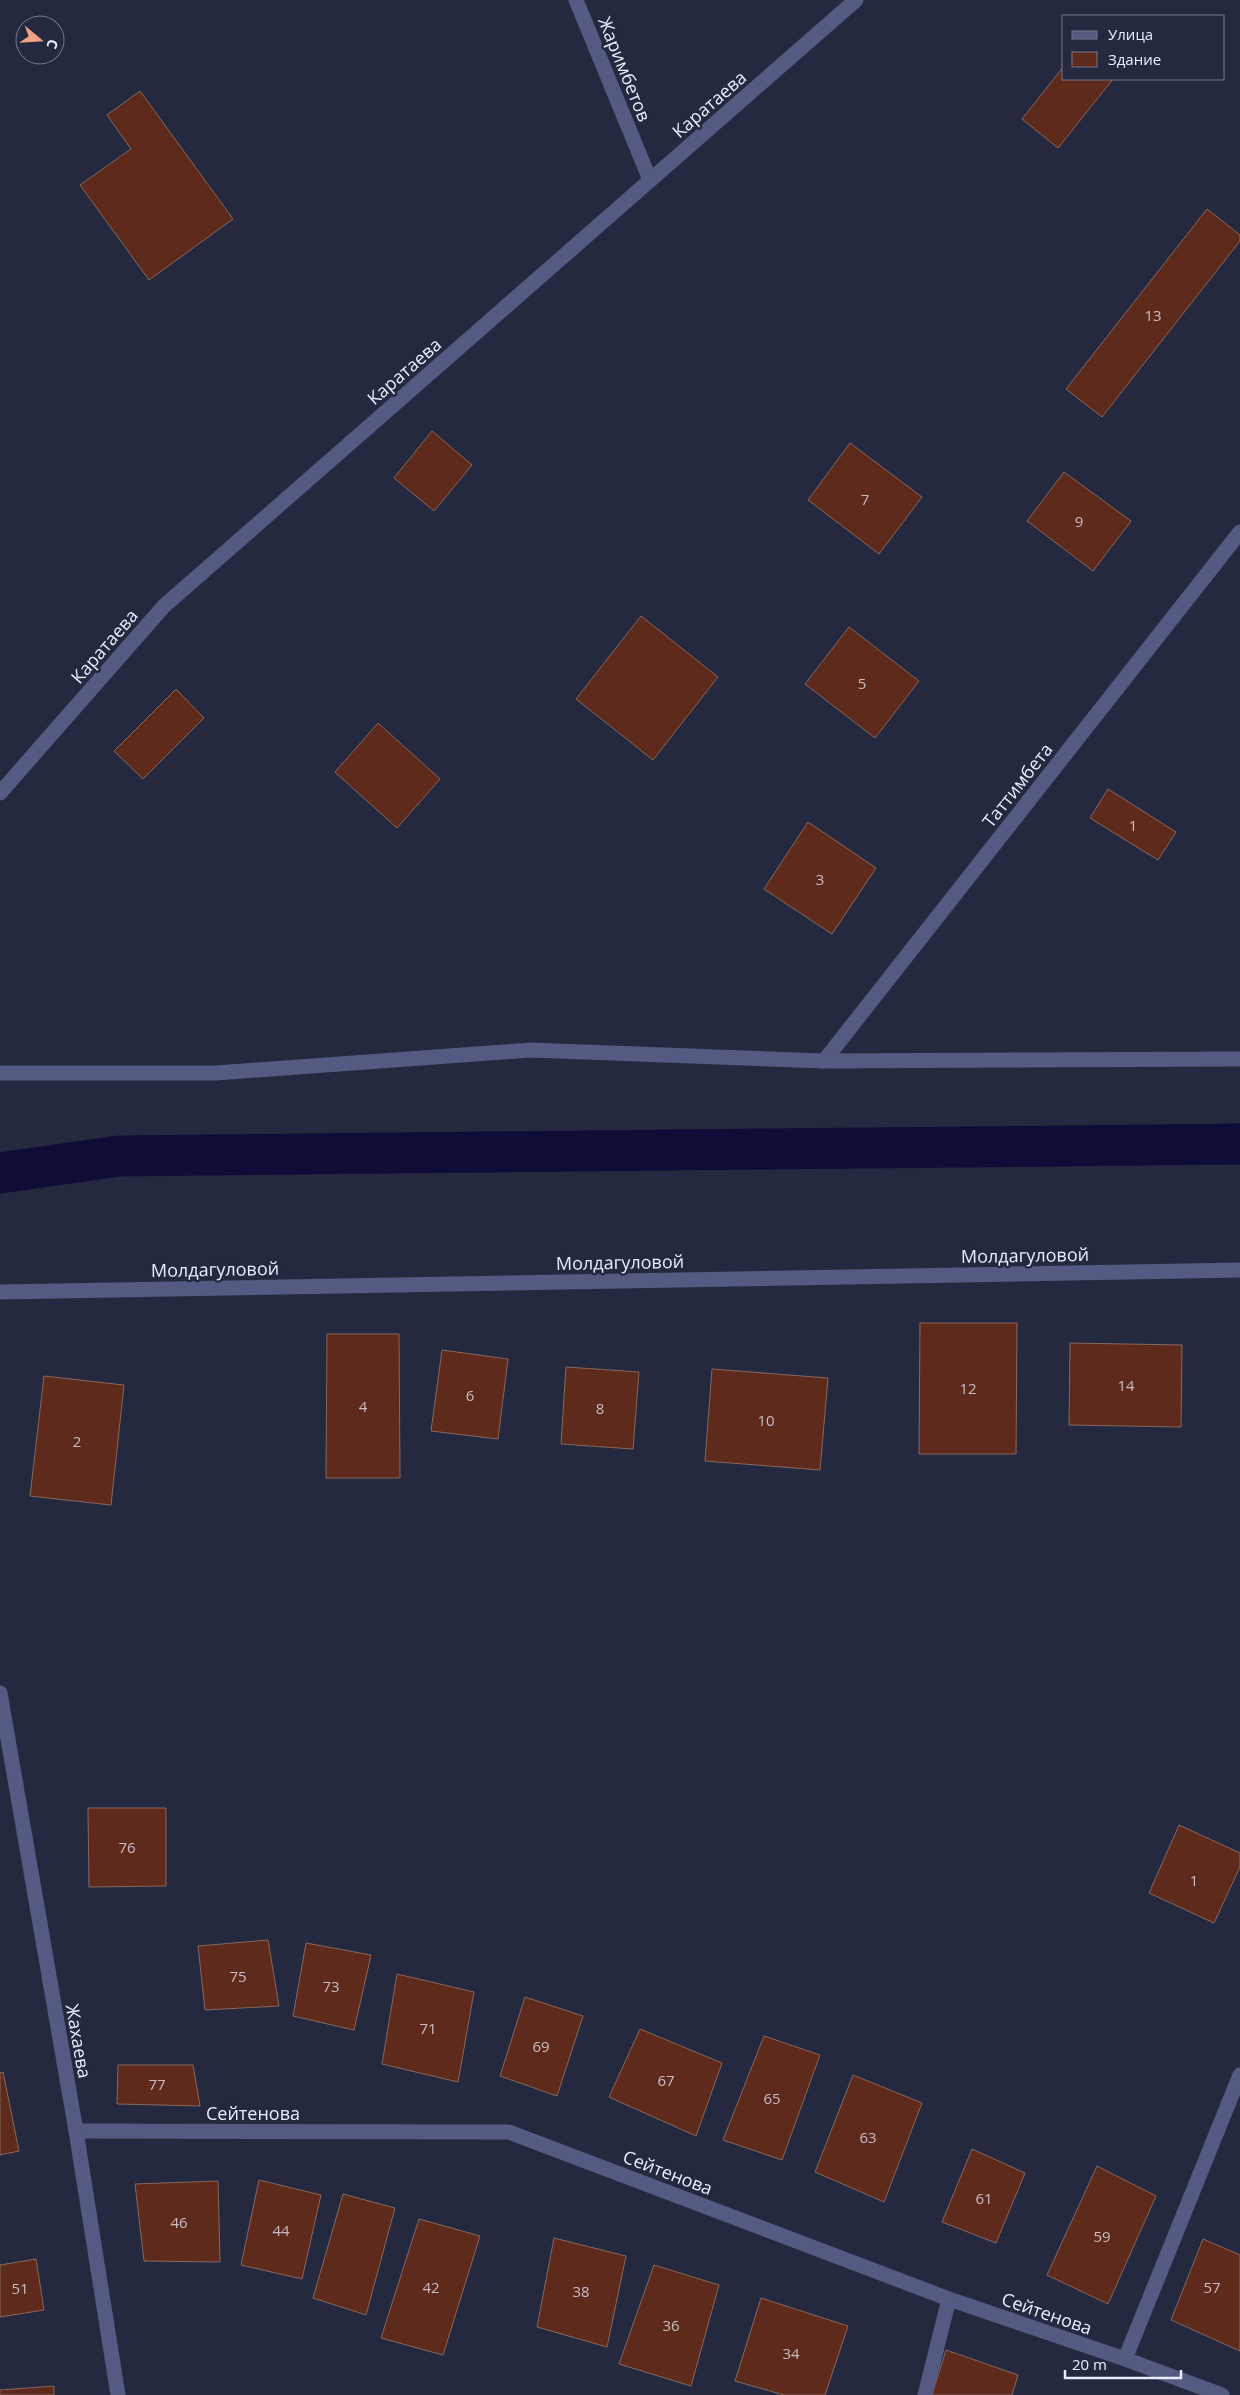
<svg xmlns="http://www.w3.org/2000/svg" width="1240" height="2395" viewBox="0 0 1240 2395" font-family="'Open Sans',sans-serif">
<rect width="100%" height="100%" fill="#252940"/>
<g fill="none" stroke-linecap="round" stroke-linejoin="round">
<polyline stroke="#0e0d38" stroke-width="41" points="0,1173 119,1156 1240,1144"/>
</g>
<g fill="#5e2a1b" stroke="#87685e">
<polygon points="1064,66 1064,79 1113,79 1058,148 1022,119"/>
<polygon points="140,91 233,219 149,280 80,185 131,149 107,115"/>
<polygon points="1207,209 1240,235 1240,241 1102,417 1066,389"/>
<polygon points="432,431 472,465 434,511 394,478"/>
<polygon points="850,443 922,497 879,554 808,500"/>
<polygon points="1064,472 1131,521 1093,571 1027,521"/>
<polygon points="641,616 718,677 653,760 576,699"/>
<polygon points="849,627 919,681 875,738 805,684"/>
<polygon points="176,689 204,718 143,779 114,751"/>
<polygon points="378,723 440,779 397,828 335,772"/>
<polygon points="1108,789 1176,832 1158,860 1090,818"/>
<polygon points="808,822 876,868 832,934 764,889"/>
<polygon points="920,1323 1017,1323 1016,1454 919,1454"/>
<polygon points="327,1334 399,1334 400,1478 326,1478"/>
<polygon points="1070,1343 1182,1345 1181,1427 1069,1425"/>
<polygon points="442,1350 508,1359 498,1439 431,1431"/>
<polygon points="566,1367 639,1372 633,1449 561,1444"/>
<polygon points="712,1369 828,1378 820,1470 705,1461"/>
<polygon points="44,1376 124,1385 111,1505 30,1496"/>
<polygon points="88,1808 166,1808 166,1886 89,1887"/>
<polygon points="1179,1825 1240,1853 1240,1867 1214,1923 1149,1893"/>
<polygon points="268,1940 279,2006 205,2010 198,1946"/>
<polygon points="306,1943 371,1955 354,2030 293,2016"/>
<polygon points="397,1974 474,1992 458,2082 382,2064"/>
<polygon points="525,1997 583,2016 557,2096 500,2076"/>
<polygon points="640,2029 722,2063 696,2136 609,2097"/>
<polygon points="764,2036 820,2055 782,2160 723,2140"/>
<polygon points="118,2065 193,2065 200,2106 117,2104"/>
<polygon points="3,2072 19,2151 0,2155 0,2073"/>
<polygon points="853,2075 922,2103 884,2202 815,2172"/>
<polygon points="972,2149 1025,2173 996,2243 942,2222"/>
<polygon points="1097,2166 1156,2196 1108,2304 1047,2275"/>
<polygon points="259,2180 321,2195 302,2279 241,2265"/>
<polygon points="218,2181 220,2262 144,2261 135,2184"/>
<polygon points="343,2194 395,2208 366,2315 313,2298"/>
<polygon points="419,2219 480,2236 443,2355 381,2338"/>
<polygon points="554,2238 626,2256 607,2347 537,2327"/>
<polygon points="1203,2239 1240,2255 1240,2351 1171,2320"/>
<polygon points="36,2259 44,2310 0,2317 0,2265"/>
<polygon points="654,2265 719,2285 691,2386 619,2364"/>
<polygon points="761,2298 848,2326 825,2395 784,2395 735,2381"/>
<polygon points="946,2350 1018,2375 1012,2395 932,2395"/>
<polygon points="54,2386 54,2395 0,2395 0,2390"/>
</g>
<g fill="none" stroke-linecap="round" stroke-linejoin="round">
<g stroke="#545a81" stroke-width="15">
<polyline points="576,0 650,180"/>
<polyline points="824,1061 1240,532"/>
<polyline points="0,1073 216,1073 531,1050 824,1061 1240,1059"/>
<polyline points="0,1292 1240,1270"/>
<polyline points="76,2131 509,2132 949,2299 1125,2359 1222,2395"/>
<polyline points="1125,2359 1240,2075"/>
<polyline points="925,2395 949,2299"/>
</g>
<g stroke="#545a81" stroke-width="15">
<polyline points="0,793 164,606 856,0"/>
<polyline points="0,1693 76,2131 118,2395"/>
</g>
</g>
<g text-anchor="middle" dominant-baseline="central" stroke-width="5" stroke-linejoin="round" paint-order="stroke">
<g font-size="15" fill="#c7bcc4">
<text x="1153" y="315">13</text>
<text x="865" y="499">7</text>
<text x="1079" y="521">9</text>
<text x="862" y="683">5</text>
<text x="1133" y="825">1</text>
<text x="820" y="879">3</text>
<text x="1126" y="1385">14</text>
<text x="968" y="1388">12</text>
<text x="470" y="1395">6</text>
<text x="363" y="1406">4</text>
<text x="600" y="1408">8</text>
<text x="766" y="1420">10</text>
<text x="77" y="1441">2</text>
<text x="127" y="1847">76</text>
<text x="1194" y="1880">1</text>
<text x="238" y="1976">75</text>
<text x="331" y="1986">73</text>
<text x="428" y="2028">71</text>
<text x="541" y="2046">69</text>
<text x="666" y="2080">67</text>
<text x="157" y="2084">77</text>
<text x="772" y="2098">65</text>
<text x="868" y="2137">63</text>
<text x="984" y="2198">61</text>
<text x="179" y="2222">46</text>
<text x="281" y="2230">44</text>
<text x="1102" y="2236">59</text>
<text x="431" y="2287">42</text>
<text x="1212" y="2287">57</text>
<text x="20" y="2288">51</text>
<text x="581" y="2291">38</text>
<text x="671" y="2325">36</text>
<text x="791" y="2353">34</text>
</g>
<g font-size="18" fill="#eaedfd" stroke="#252940">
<text transform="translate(625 69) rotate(68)">Жаримбетов</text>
<text transform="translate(709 104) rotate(-41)">Каратаева</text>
<text transform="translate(404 371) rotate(-41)">Каратаева</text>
<text transform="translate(104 646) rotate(-49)">Каратаева</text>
<text transform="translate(1017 785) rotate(-52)">Таттимбета</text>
<text transform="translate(1025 1255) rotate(-1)">Молдагуловой</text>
<text transform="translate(620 1262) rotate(-1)">Молдагуловой</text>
<text transform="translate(215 1269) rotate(-1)">Молдагуловой</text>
<text transform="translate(79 2041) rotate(80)">Жахаева</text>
<text x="253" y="2113">Сейтенова</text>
<text transform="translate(668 2172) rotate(21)">Сейтенова</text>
<text transform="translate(1047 2313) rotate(19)">Сейтенова</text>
</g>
</g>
<rect x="1062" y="15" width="162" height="65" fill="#252940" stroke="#74778c"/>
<rect x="1072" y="31" width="25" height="8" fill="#545a81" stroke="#74778c"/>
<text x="1108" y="40" font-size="15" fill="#eaedfd">Улица</text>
<rect x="1072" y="52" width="25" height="15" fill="#5e2a1b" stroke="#74778c"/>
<text x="1108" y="65" font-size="15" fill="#eaedfd">Здание</text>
<g transform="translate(40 40) rotate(108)"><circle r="24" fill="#252940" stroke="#74778c"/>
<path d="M0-4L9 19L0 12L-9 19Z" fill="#f39f86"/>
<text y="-8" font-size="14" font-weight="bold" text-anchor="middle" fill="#eaedfd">С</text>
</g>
<path d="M1065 2370v8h116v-8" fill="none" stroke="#eaedfd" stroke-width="2.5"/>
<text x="1072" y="2370" font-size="15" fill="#eaedfd" stroke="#252940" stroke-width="4" paint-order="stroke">20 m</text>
</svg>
